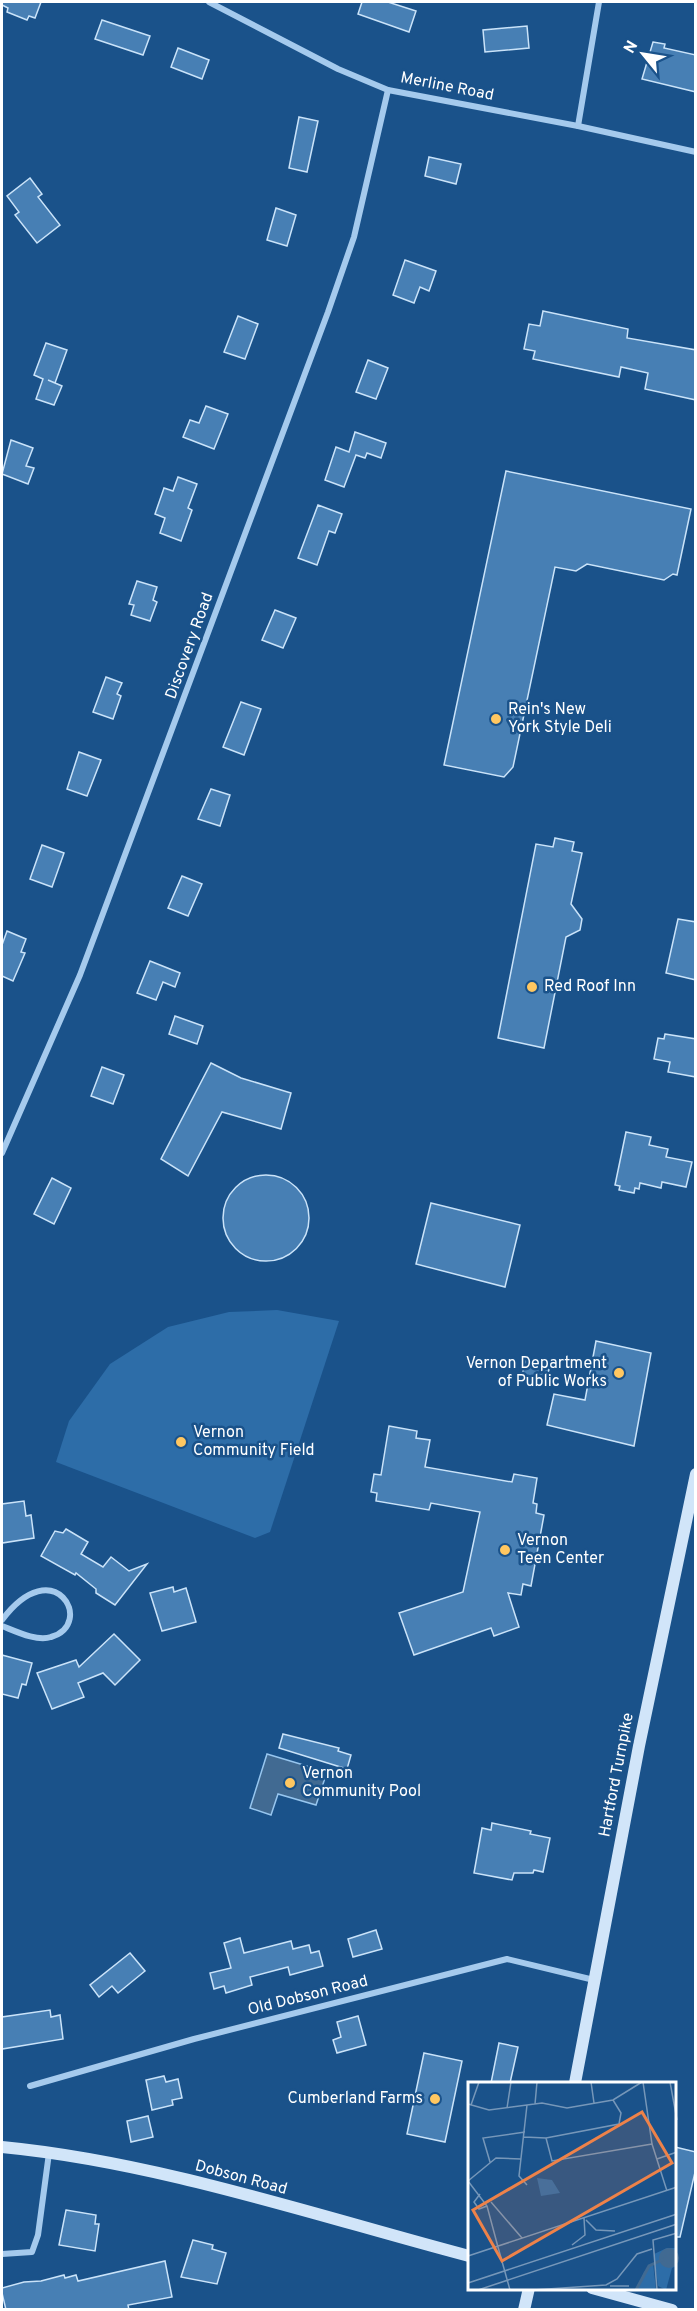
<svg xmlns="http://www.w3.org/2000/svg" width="697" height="2311" viewBox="0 0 697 2311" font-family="Overpass,sans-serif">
<rect width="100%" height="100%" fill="#1a528a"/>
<polygon fill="#2d6da8" points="277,1310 339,1321 270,1532 255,1538 56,1462 69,1421 110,1364 168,1327 229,1312"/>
<polygon fill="#416a92" stroke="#97c6ef" stroke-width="1.5" points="267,1754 327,1772 316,1805 278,1794 271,1815 250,1808"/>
<g fill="#477fb4" stroke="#cae3f9" stroke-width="1.5">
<polygon points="2,2 41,2 35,18 29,16 27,20 7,12 8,8 2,5"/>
<polygon points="362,2 388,2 416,11 409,32 358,14"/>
<polygon points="102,20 150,36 143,55 95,39"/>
<polygon points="527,26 529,48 485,52 483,30"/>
<polygon points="653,42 665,44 664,48 696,55 696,92 642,79"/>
<polygon points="178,48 209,60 202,79 171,67"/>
<polygon points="299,117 318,121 307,172 289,168"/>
<polygon points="429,157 461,164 456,184 425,176"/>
<polygon points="30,178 42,194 38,197 60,225 37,243 15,215 19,212 7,196"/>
<polygon points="276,208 296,215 287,246 267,240"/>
<polygon points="405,260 436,271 429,291 420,287 414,303 393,295"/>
<polygon points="543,311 628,329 627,338 696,350 696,400 645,389 648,373 621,367 619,377 533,359 535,351 524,349 529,324 540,326"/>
<polygon points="238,316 258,324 245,359 224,352"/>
<polygon points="46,343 67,350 55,383 48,380 62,386 54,405 36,399 43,379 34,375"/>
<polygon points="368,360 388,368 376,399 356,392"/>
<polygon points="206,406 228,414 214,449 183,437 190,420 199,423"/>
<polygon points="355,432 386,443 381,458 367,453 365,458 356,455 344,487 325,480 336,447 349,452"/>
<polygon points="11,440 33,448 26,466 34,468 28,484 2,474"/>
<polygon points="506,471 691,509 677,575 673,574 664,580 587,564 576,571 555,567 513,767 504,777 444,765"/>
<polygon points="178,477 197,484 188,508 192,510 181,541 160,533 165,518 155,514 164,488 173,491"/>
<polygon points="318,505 342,514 335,533 329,531 317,565 298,558"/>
<polygon points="137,581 157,587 153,600 157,602 150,621 131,615 134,605 129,604"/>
<polygon points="275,610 296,618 283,648 262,640"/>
<polygon points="106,677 122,683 117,694 121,696 113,719 93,712"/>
<polygon points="241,702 261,709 244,755 223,747"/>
<polygon points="79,752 101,760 87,796 67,789"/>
<polygon points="211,789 230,795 220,826 198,819"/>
<polygon points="555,838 574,842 572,851 582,853 571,904 582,919 580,930 566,937 544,1048 498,1038 536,844 553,847"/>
<polygon points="42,845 64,853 52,887 30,879"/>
<polygon points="182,876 202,884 188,916 168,908"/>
<polygon points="678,919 696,922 696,980 666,973"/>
<polygon points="7,931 26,939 21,952 25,953 13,981 2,976 2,945"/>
<polygon points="150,961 180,973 175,987 163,982 156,1000 137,993"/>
<polygon points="175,1016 203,1026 197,1044 169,1034"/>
<polygon points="665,1034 696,1039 696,1077 668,1072 670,1062 654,1059 658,1038 664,1039"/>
<polygon points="211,1063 241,1078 291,1093 281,1129 222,1112 188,1176 161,1159"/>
<polygon points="102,1067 124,1075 113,1104 91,1096"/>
<polygon points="626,1132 651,1137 649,1145 668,1149 666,1157 692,1162 686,1187 662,1182 661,1188 640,1183 639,1189 635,1188 634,1193 619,1190 620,1186 615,1185"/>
<circle cx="266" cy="1218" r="43"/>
<polygon points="52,1178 71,1188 54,1224 34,1214"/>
<polygon points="431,1203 520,1225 505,1287 416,1264"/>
<polygon points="596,1341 651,1353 634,1446 547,1425 554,1394 585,1400"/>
<polygon points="526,1359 550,1364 546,1384 521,1379"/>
<polygon points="389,1426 417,1431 416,1438 430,1440 425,1467 512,1482 514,1474 537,1478 533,1503 537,1504 536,1513 544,1515 531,1586 523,1584 521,1595 508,1593 519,1627 494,1636 491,1628 414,1655 399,1613 463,1592 480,1512 431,1503 429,1510 376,1501 377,1493 371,1492 374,1474 381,1475"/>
<polygon points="24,1501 26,1516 31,1515 34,1538 2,1543 2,1504"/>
<polygon points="66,1529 88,1542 81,1554 103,1567 111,1557 129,1571 147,1564 115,1605 96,1593 96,1589 76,1573 75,1575 41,1556 55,1531 63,1533"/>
<polygon points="173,1587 174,1592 186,1588 196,1622 162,1631 150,1593"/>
<polygon points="114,1634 140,1660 115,1685 103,1673 78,1683 84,1697 52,1709 37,1673 76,1660 79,1667"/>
<polygon points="2,1655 32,1663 26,1685 22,1684 18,1698 2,1694"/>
<polygon points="283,1734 339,1748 338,1751 351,1755 347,1769 279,1748"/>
<polygon points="492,1823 531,1831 530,1834 550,1838 543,1872 534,1870 533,1873 514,1873 512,1880 474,1873 482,1828 491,1830"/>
<polygon points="376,1930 382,1949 353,1957 348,1939"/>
<polygon points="240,1938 244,1953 291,1941 293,1949 309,1945 311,1953 319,1951 323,1966 290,1975 288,1967 250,1977 252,1985 226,1993 224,1986 214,1989 210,1973 231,1968 224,1943"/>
<polygon points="130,1953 145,1971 118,1993 112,1986 99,1997 90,1985"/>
<polygon points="50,2010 51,2017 60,2015 63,2039 2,2049 2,2017"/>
<polygon points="358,2016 366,2045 337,2053 333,2040 341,2037 337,2022"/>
<polygon points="499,2043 518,2047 510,2083 491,2083"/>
<polygon points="424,2053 462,2061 445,2142 407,2134"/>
<polygon points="164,2076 166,2082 178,2079 182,2098 172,2100 173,2105 152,2110 146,2080"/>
<polygon points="148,2116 153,2137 131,2142 127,2121"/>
<polygon points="675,2147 696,2152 696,2168 680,2237 675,2237"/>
<polygon points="66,2210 96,2215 95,2224 99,2224 95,2251 59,2245"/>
<polygon points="193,2240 213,2245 212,2249 226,2253 217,2284 181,2277"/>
<polygon points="165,2261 172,2297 128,2305 129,2310 6,2310 2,2293 2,2288 24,2282 41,2281 64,2275 65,2278 76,2275 78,2281"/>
</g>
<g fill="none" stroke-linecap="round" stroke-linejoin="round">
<g stroke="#a5caed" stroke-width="6">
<polyline points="209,2 338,69 388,90 578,126 696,152"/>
<polyline points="578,126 599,2"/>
<polyline points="2,1153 80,975 328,312 354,237 388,90"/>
<path d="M 2,1620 C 54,1550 96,1624 51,1637 C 37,1642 15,1631 2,1626"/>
<polyline points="30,2086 194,2039 507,1959 594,1980"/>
<polyline points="2,2254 32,2252 38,2235 49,2153"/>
</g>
<g stroke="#d1e5f9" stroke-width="12">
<polyline points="575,2083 639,1746 696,1474"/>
<path d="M 2,2147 C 158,2162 317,2216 469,2256"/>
<polyline points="592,2288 672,2310"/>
<polyline points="524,2310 529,2288"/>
</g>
</g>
<g fill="#ffc761" stroke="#1a528a" stroke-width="2">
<circle cx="496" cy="719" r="6"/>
<circle cx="532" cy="987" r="6"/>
<circle cx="619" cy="1373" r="6"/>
<circle cx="181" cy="1442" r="6"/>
<circle cx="505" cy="1550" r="6"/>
<circle cx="290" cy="1783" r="6"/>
<circle cx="435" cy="2099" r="6"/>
</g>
<g text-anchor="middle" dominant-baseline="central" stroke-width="5" stroke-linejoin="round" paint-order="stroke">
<g font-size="16" fill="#fff" stroke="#1a528a">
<text transform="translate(447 87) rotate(11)">Merline Road</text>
<text transform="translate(190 646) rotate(-70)">Discovery Road</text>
<text transform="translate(617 1775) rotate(-79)">Hartford Turnpike</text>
<text transform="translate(308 1996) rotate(-14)">Old Dobson Road</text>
<text transform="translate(241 2178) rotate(15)">Dobson Road</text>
</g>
<g font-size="16" fill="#fff" stroke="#1a528a" text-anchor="start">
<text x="508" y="710">Rein's New<tspan x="508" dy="18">York Style Deli</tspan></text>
<text x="544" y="987">Red Roof Inn</text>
<text x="607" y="1364" text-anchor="end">Vernon Department<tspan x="607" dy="18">of Public Works</tspan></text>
<text x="193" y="1433">Vernon<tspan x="193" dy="18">Community Field</tspan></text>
<text x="517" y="1541">Vernon<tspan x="517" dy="18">Teen Center</tspan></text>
<text x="302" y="1774">Vernon<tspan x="302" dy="18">Community Pool</tspan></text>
<text x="423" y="2099" text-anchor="end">Cumberland Farms</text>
</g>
</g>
<g transform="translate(468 2082)">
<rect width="208" height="208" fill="#1a528a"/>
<path d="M 69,96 L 84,98 L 92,111 L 73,114 ZM 199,166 L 208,166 L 208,184 L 204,186 L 198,208 L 190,204 L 186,172 ZM 185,181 L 188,208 L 168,208 L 176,190 Z" fill="#2d6da8"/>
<path d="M191 176a10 10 0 1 1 20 0a10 10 0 1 1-20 0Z" fill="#416a92"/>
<path fill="none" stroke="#416a92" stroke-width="3" d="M 168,208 L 181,184 L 196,177"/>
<path fill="none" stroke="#7697b9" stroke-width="1.5" d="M 123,0 L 126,21M 175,0 L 184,62 L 199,109M 202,0 L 209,38M 0,22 L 21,28 L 74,21 L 99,26 L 145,18 L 174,0M 67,22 L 69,0M 3,23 L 11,0M 59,23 L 51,94 L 59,103M 39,26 L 43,0M 56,55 L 78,56 L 151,42 L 153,31 L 145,18M 78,56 L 84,79 L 184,62M 189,77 L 209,70M 22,80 L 15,56 L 57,50M 0,99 L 19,124 L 30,165M 0,99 L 28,76 L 53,77M 12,112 L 6,120 L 11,127 L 19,124M 23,120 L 54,156M 118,138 L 128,148 L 147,149M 104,163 L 117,153 L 116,136M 30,165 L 42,208M 0,174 L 209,105M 0,201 L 209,132M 142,204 L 161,204M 10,208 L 209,142M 65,208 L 138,203 L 149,197 L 169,172 L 184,167M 189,208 L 185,158 L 209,151"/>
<path fill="#ee8249" fill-opacity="0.15" stroke="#ee8249" stroke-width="3" d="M 174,30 L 204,81 L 34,179 L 5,128 Z"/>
<rect width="208" height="208" fill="none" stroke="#fff" stroke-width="3"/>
</g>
<rect width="697" height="2311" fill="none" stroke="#ffffff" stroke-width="6"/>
<g transform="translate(643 54) rotate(300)" stroke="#1a528a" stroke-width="4.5" paint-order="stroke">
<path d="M0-4.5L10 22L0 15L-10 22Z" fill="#ffffff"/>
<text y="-9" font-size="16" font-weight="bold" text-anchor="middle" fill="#ffffff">N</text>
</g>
</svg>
